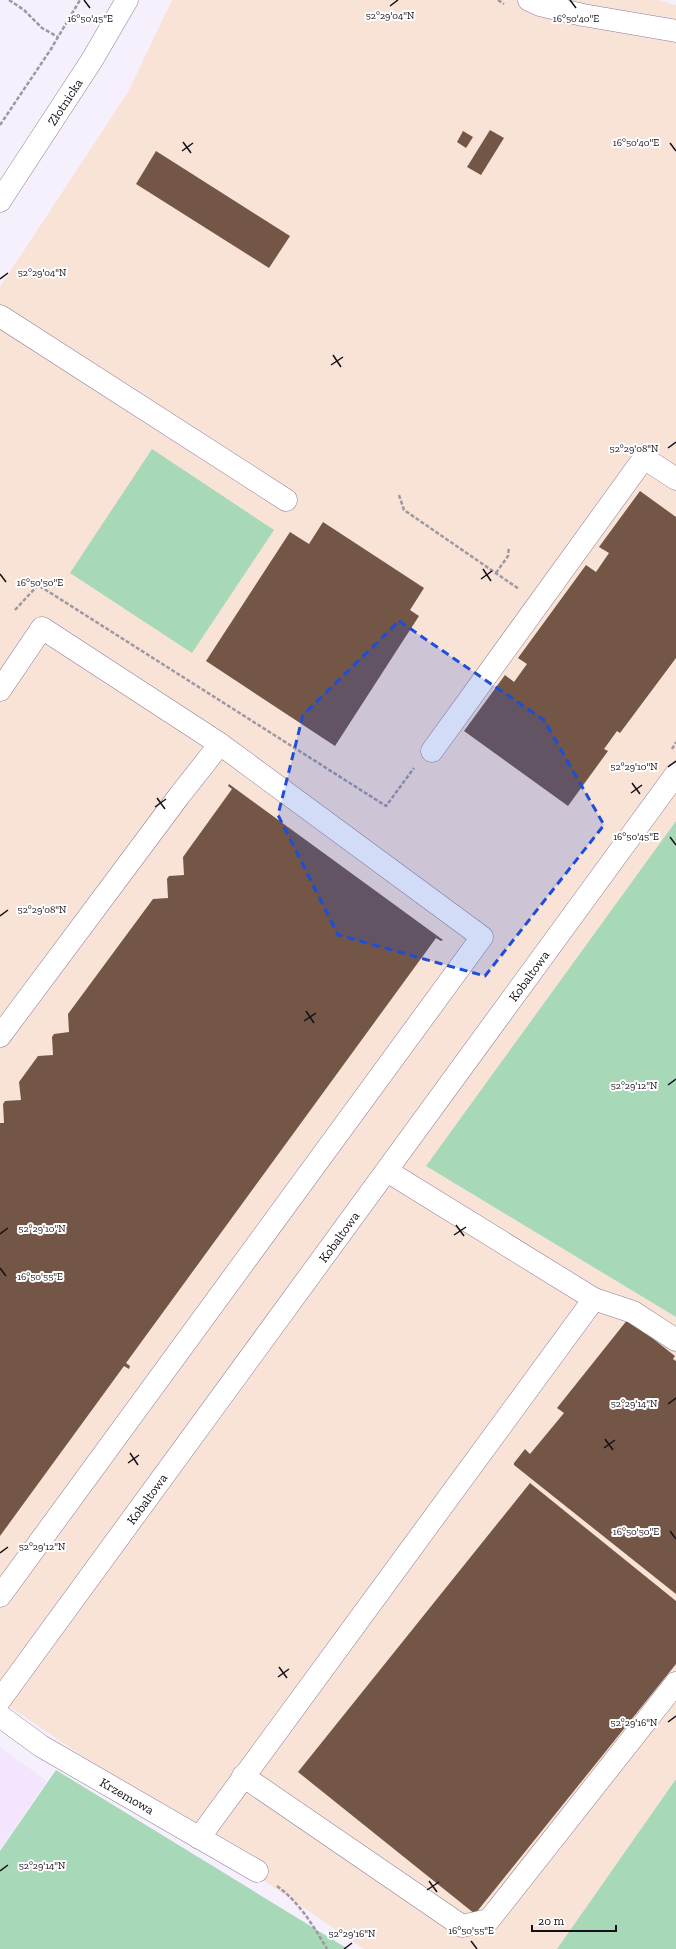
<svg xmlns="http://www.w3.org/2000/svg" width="676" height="1949" viewBox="0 0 676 1949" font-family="'Zilla Slab',serif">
<rect width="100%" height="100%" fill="#f6effc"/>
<polygon fill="#f3e5fd" points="0,1747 47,1781 0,1849"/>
<polygon fill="#f9e3d6" points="172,0 657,0 676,5 676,821 426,1166 676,1317 676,1779 557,1949 364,1949 0,1700 0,287 128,92"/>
<g fill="#a7d8b7">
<polygon points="152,449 274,530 192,653 70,573"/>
<polygon points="676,821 676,1317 426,1166"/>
<polygon points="56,1770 348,1949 0,1949 0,1851"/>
<polygon points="676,1779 676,1949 557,1949"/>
</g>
<g fill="#745646">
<polygon points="490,130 504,138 481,175 467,167"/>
<polygon points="463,131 473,137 466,148 457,142"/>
<polygon points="156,151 290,236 269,268 136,184"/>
<polygon points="640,491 676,517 676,658 620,733 617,731 604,749 608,751 568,806 464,731 505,675 514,682 527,664 518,658 586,565 596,572 609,553 599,547"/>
<polygon points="323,522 424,588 410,610 419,616 335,746 206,661 290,532 309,544"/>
<polygon points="229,784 443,940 441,941 436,938 126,1363 130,1366 129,1369 124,1366 0,1536 0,1123 4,1123 3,1104 5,1101 21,1100 19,1082 38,1056 53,1055 52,1037 54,1034 69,1032 68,1014 153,899 168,898 167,879 169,876 184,875 183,857 232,789 228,786"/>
<polygon points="628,1319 675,1356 673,1359 676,1361 676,1594 514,1465 514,1463 525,1449 530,1454 564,1413 557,1408"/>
<polygon points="530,1483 676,1601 676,1664 475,1914 298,1772"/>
</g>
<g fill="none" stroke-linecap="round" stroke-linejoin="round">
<g stroke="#8d7c98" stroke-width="23">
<g id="minor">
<polyline points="529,0 540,5 583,15 676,31"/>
<polyline points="0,201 92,60 127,0"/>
<polyline points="0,316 286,500"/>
<polyline points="0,690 42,628 220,744"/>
<polyline points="432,751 644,458 676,479"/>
<polyline points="0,1036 179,796 220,744 482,937 0,1596"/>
<polyline points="387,1171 594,1299 633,1312 676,1340"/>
<polyline points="0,1700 676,774"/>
<polyline points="0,1716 41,1746 257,1871"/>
<polyline points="243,1776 462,1926 489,1920 676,1683"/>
<polyline points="199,1838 594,1299"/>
</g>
</g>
<g stroke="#9e98a4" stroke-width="2.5" stroke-dasharray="4 2" stroke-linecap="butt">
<polyline points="9,0 24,10 42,28 58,37"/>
<polyline points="498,0 504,4"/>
<polyline points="0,125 51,49 80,0"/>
<polyline points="399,495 404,510 519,589"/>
<polyline points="496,573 508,556 509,547"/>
<polyline points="15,610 38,585 386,806 414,768"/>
<polyline points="672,749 676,742"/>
<path d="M 277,1886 C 299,1902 313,1925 327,1949"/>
</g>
<use href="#minor" stroke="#fff" stroke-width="22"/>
</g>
<path fill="#1d4ed8" fill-opacity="0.2" stroke="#1d4ed8" stroke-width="3" stroke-dasharray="8 5" stroke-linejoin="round" d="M 399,621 L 544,720 L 604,825 L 485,976 L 338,935 L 278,815 L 303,715 Z"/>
<path fill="none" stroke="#150f19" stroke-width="1.5" d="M 84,0 L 90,8M 570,0 L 576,8M 390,6 L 398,0M 183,142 L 191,153M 670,143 L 676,151M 182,151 L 193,143M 0,279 L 8,273M 333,355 L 341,367M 331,365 L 343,357M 668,448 L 676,442M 483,569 L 491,581M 0,574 L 6,582M 481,579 L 492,571M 668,767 L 676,761M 632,783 L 640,794M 631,793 L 642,785M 157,798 L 165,809M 155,807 L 166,799M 670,837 L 676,845M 0,916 L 8,910M 306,1011 L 314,1023M 304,1021 L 316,1013M 668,1085 L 676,1079M 456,1225 L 464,1236M 0,1234 L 8,1228M 454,1235 L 466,1227M 0,1268 L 6,1276M 668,1404 L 676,1398M 605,1439 L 613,1450M 604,1448 L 615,1440M 130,1453 L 138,1465M 128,1463 L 139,1455M 670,1531 L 676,1539M 0,1553 L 8,1547M 279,1667 L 287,1678M 278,1677 L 289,1669M 668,1722 L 676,1716M 0,1871 L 8,1865M 429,1881 L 437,1892M 427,1890 L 439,1882M 471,1941 L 477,1949M 344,1949 L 352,1943"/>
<g text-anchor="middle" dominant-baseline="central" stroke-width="4" stroke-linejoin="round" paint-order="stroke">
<g font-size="13" fill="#150f19" stroke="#fff">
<text transform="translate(65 102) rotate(-57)">Złotnicka</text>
<text transform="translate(529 976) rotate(-54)">Kobaltowa</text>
<text transform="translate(339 1237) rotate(-54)">Kobaltowa</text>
<text transform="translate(147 1499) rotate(-54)">Kobaltowa</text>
<text transform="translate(127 1796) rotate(30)">Krzemowa</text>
</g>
</g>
<g font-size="10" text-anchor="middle" fill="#150f19" stroke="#fff" stroke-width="4" stroke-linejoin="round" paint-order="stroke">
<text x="390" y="19">52°29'04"N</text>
<text x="90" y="22">16°50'45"E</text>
<text x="576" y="22">16°50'40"E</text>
<text x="636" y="146">16°50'40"E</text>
<text x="42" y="276">52°29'04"N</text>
<text x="634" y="452">52°29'08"N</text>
<text x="40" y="586">16°50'50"E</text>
<text x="634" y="770">52°29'10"N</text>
<text x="636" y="840">16°50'45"E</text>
<text x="42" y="913">52°29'08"N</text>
<text x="634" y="1089">52°29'12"N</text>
<text x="42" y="1232">52°29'10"N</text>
<text x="40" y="1280">16°50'55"E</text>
<text x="634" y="1407">52°29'14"N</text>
<text x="636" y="1535">16°50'50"E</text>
<text x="42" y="1550">52°29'12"N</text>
<text x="634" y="1726">52°29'16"N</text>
<text x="42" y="1869">52°29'14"N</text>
<text x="471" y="1934">16°50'55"E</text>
<text x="352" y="1937">52°29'16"N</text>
</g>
<path d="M532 1925v6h84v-6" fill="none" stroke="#150f19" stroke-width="2"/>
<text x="538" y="1925" font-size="12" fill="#150f19" stroke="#ffffff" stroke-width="3" paint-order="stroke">20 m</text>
</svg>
